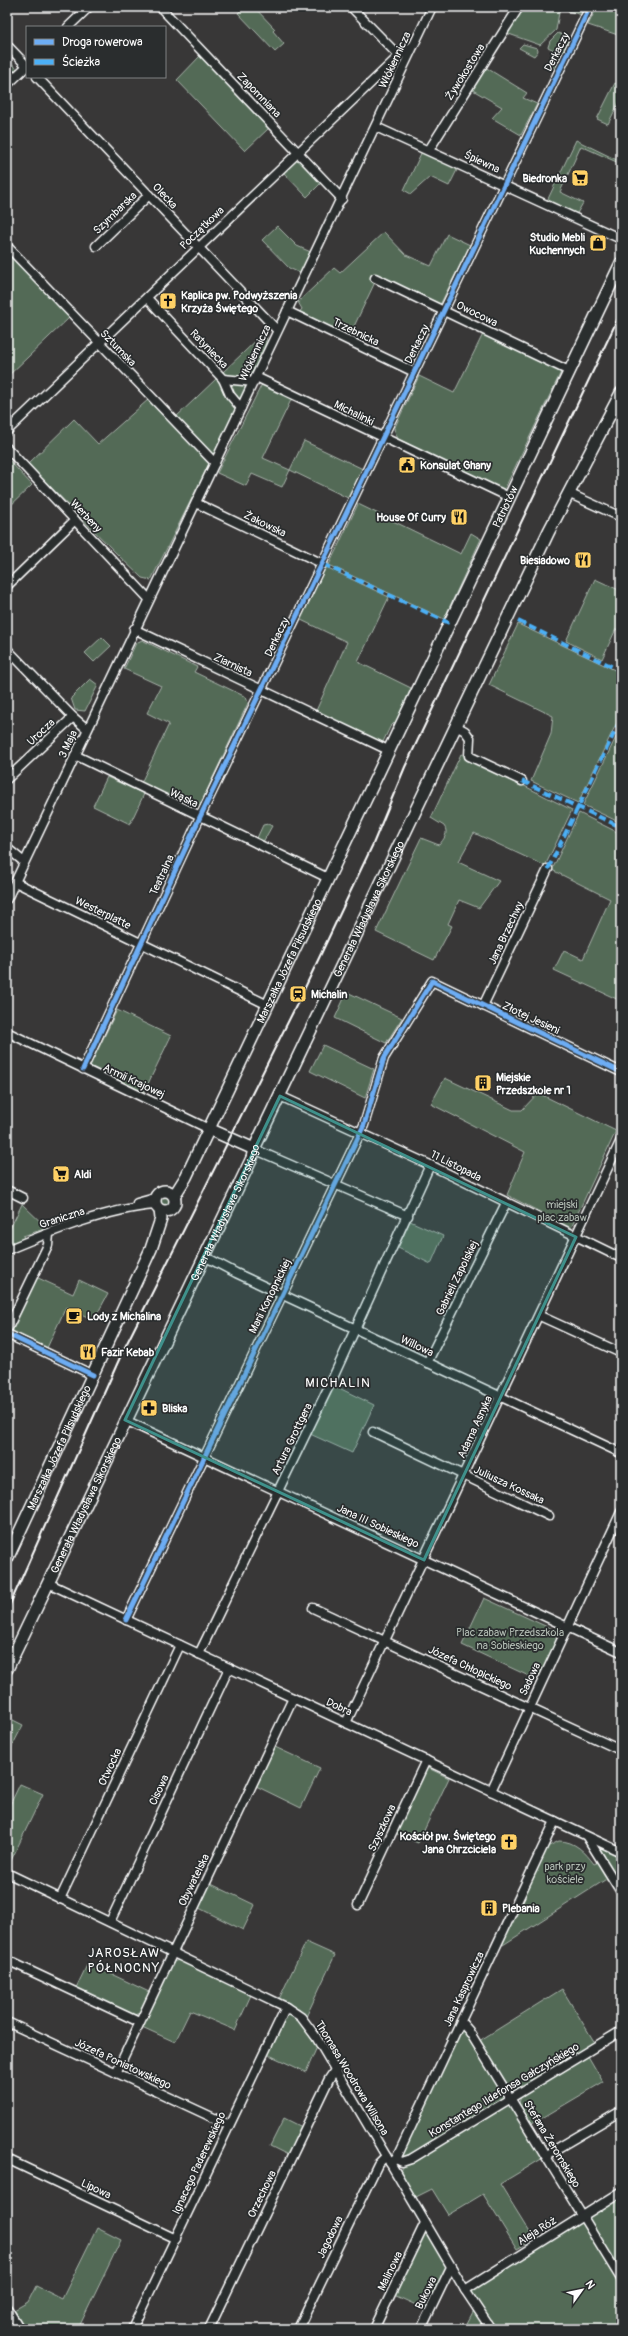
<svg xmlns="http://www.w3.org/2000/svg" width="628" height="2336" viewBox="0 0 628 2336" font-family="Pangolin,sans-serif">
<rect width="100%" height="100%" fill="#383737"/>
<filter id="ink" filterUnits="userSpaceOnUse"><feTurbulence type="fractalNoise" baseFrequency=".025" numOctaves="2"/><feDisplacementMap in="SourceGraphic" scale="8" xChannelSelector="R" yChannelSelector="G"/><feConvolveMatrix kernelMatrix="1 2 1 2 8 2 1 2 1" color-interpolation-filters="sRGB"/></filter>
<g filter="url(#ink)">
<g fill="#536a57" stroke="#a9b4ab">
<polygon points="244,7 254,7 275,29 273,31 284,44 275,52 238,13"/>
<polygon points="524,7 560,7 556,30 540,45 506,33"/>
<polygon points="568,7 586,7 582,15 568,11"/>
<polygon points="597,7 621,7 621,36 588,25"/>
<polygon points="558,33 571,39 563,55 548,47 550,41"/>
<polygon points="523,44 537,48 538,51 534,56 519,48"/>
<polygon points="554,54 562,58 556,69 547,64"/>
<polygon points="201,55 270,127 245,151 177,80"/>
<polygon points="7,58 18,70 7,80"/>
<polygon points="485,67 527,93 523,98 537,104 521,135 492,118 502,107 471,89"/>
<polygon points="615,83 621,86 621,98 608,124 597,119"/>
<polygon points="576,140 621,162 621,164 581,146 560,192 583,203 576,215 547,201"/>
<polygon points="423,149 459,166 449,186 430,177 411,194 404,190"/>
<polygon points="297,156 322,182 307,197 282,171"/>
<polygon points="277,226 297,246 313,253 302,274 289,268 262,240"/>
<polygon points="384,232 406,255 431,266 447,234 470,245 440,305 393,283 376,280 348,339 297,315 302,309 298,302 334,268 340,273"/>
<polygon points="7,252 70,317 7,377"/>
<path d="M 265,326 C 272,342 256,364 249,378 L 228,377 L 223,372 L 263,334 Z"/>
<polygon points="483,334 504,344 505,342 562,370 504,490 398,439 394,429 419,376 454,393"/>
<path d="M 217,378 C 226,387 228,400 237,408 L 213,457 L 175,418 Z"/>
<polygon points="230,381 248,383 239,404 229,388"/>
<polygon points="262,384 292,398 263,458 290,470 304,441 365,470 350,499 290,470 282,487 252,474 246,486 217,473"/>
<polygon points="149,399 209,464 151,580 142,578 119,556 28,464 74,419 98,444"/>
<polygon points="7,458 32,485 7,509"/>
<polygon points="358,504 461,554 471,533 481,539 444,619 329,565"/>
<polygon points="324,566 389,597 358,662 411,688 397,720 390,727 382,744 315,713 347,642 299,619"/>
<polygon points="595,579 621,591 621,625 618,630 616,629 602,659 566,641"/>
<polygon points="518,624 621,673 621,714 578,803 531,781 551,734 553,716 489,685"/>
<polygon points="102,637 111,646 94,662 85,653"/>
<polygon points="142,640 197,667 194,672 246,697 248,703 200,805 193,807 141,783 169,724 147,713 161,686 124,669 136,643"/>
<polygon points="90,679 98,685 85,711 75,710 71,698"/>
<polygon points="621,727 621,823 583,805"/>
<path d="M 461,754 L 572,810 L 545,866 L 474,833 L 458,862 L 499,881 L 479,908 L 459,900 L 448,924 L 452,926 L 434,960 L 376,932 L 421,838 L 439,845 C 444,839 449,833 444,826 L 431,818 Z"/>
<polygon points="107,777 144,794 130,824 93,806"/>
<polygon points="579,813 621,834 621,1001 554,970 564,950 583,959 610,899 552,870"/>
<polygon points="268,824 272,826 263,842 257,838 263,825"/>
<polygon points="347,992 402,1018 386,1043 335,1018"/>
<polygon points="117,1010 171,1036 144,1092 90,1066"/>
<polygon points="323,1045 374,1069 365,1098 310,1071"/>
<polygon points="445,1078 513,1110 522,1110 538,1093 616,1131 571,1228 507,1195 525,1152 431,1104"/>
<circle cx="165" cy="1201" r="6"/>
<polygon points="22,1204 47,1228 23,1236 24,1238 9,1244 7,1235"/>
<polygon points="410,1221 443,1236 431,1264 398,1248"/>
<polygon points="36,1277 73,1294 79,1280 108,1294 94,1320 66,1307 46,1350 8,1332"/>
<polygon points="333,1385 374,1405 352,1453 310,1434"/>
<polygon points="484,1598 554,1630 557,1639 540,1675 535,1674 533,1678 462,1645"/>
<polygon points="7,1717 23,1725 7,1756"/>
<polygon points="275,1747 320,1768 301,1808 256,1786"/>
<polygon points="426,1767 449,1778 418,1843 395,1833"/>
<polygon points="20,1784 43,1794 7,1869 7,1811"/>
<path d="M 559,1841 C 575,1841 585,1852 594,1864 L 598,1862 L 608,1878 L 503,1945 L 500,1943 L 545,1848 Z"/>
<polygon points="599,1845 621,1855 621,1885 598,1847"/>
<polygon points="209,1883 255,1905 243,1930 197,1907"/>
<polygon points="306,1942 335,1955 306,2017 300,2010 279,1999"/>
<polygon points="179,1960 251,1995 235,2030 190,2011 175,2042 142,2027 173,1962"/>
<polygon points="88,1963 149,1992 140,2013 134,2015 76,1988"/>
<polygon points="562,1989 595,2043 512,2094 479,2041"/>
<polygon points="286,2014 296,2017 317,2047 306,2072 267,2054"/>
<polygon points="462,2026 506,2097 405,2159 401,2156"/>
<polygon points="588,2056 603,2082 532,2124 519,2103 521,2096"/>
<polygon points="506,2103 510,2104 543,2158 500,2184 534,2239 517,2249 483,2194 448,2215 432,2189 414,2198 399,2175 402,2166"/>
<polygon points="284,2118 302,2127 288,2155 270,2146"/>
<polygon points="621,2195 621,2274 586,2215"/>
<polygon points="580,2221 621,2288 621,2329 493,2329 471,2291"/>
<polygon points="97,2228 121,2240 78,2329 25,2329 14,2310 28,2302 36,2286 62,2299"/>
<polygon points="426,2229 449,2265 427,2310 394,2295"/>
<polygon points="474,2310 488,2329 464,2329"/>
</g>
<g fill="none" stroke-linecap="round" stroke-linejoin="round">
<g stroke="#fff" stroke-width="11">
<g id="minor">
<polyline points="160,7 342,199"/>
<polyline points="351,7 399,56"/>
<polyline points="68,27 89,7"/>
<polyline points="7,45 27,66"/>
<polyline points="37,77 277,330"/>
<polyline points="7,85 27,66"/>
<polyline points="376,127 621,239"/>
<polyline points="429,150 519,7"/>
<polyline points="7,246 215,463"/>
<polyline points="96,246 149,195"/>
<polyline points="375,278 569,371"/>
<polyline points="147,298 223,379 254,382"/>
<polyline points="287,311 414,372"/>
<polyline points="256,377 509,497"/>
<polyline points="223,379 230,395 241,408"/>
<polyline points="7,431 399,56 414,45"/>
<polyline points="7,448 149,599"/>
<polyline points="568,493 621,517"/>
<polyline points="196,503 323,564"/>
<polyline points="7,586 75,520"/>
<polyline points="134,629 388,750"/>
<polyline points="7,649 73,717 87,729"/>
<polyline points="456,726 465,731 470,738 469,756 522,781"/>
<polyline points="75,755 328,878"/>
<polyline points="7,779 73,717"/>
<polyline points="7,848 24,862"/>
<polyline points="15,882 268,1005"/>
<polyline points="7,899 432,7"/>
<polyline points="483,1006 548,869"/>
<polyline points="7,1032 209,1129"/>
<polyline points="83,1069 200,817 590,7"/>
<polyline points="280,1096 430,1165 621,1258"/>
<polyline points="254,1149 408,1216"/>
<polyline points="7,1190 23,1198"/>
<polyline points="137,1203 155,1198"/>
<path d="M 7,1250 C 52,1231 107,1209 155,1205"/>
<polyline points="204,1256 236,1273 621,1453"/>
<polyline points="540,1316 621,1353"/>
<polyline points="7,1330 48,1245 49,1234"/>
<polyline points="7,1334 93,1375"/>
<polyline points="427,1363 506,1203"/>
<polyline points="125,1420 621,1652"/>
<polyline points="373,1432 549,1516"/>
<polyline points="48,1583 621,1852"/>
<polyline points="313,1608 618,1749"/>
<polyline points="126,1620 364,1125 384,1058 432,981 621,1072"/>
<polyline points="199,1654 331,1382 430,1165"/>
<polyline points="346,1723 621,1140"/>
<polyline points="491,1791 621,1512"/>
<polyline points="587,1837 621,1892"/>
<polyline points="7,1873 286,2007 301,2017 316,2037 465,2290 491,2329"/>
<polyline points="60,1899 180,1645"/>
<polyline points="358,1905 426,1760"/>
<polyline points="110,1922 229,1668"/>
<polyline points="7,1960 139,2022"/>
<polyline points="7,2022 229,2125"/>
<polyline points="461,2022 469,2031 621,2279"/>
<polyline points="116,2073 293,1698"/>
<polyline points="546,2155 621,2111"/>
<polyline points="7,2159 176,2239"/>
<polyline points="396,2159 402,2162 411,2159 621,2031"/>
<polyline points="390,2163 396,2159 555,1821"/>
<polyline points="465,2290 621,2192"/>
<polyline points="7,2308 20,2329"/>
<polyline points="132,2329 286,2007"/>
<polyline points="209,2329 329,2079 335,2070"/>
<polyline points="298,2329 378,2164 386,2156"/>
<polyline points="374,2329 425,2223"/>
<polyline points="421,2329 451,2267"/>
</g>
</g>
<g stroke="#fff" stroke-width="14">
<g id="major">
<polyline points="209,1129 254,1149"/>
<circle cx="165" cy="1201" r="10"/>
<path id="s1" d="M 174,1196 L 186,1177 L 621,263"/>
<path id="s2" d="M 7,1559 L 151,1249 L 161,1219 L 160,1210"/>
<path id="s3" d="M 7,1669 L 252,1158 L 254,1149 L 549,531 L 621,393"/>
</g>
</g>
<use href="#minor" stroke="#2a2d2e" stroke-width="8"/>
<use href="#major" stroke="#2a2d2e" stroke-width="11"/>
<polyline stroke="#fff" stroke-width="2" points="7,1611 122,1353 301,996 373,844 405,767 621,312"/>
<g stroke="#4cb0f7" stroke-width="4" stroke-dasharray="8 4" stroke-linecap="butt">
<polyline points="323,564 449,623"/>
<polyline points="518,621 621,671"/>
<polyline points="522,781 621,827"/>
<polyline points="548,869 621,719"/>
</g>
<g stroke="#2a2d2e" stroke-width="8">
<g id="cycleway">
<polyline points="83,1069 200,817 590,7"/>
<polyline points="7,1334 93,1375"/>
<polyline points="126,1620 364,1125 384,1058 432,981 621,1072"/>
</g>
</g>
<use href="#cycleway" stroke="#6dadf4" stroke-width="5"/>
</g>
</g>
<path fill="#3f918b" fill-opacity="0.2" stroke="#3f918b" stroke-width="3" stroke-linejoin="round" d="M 280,1096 L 576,1237 L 424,1560 L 125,1420 Z"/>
<defs>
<g id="supermarket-square" transform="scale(0.9)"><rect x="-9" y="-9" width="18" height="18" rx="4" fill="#ffd166" stroke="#2a2d2e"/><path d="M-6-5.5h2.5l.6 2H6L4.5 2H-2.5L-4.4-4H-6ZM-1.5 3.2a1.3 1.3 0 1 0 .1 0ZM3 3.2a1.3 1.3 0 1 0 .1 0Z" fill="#111"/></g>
<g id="shop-square" transform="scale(0.9)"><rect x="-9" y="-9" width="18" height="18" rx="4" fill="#ffd166" stroke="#2a2d2e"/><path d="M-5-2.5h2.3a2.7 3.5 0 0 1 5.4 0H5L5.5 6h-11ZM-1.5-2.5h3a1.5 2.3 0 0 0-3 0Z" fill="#111"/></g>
<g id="church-square" transform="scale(0.9)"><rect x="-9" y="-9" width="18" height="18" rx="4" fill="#ffd166" stroke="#2a2d2e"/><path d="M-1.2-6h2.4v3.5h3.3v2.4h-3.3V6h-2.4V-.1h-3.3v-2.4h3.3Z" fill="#111"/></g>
<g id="civic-square" transform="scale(0.9)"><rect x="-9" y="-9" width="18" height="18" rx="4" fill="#ffd166" stroke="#2a2d2e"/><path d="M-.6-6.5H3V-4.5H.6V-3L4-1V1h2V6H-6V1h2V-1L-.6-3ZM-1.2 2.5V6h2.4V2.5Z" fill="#111"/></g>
<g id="restaurant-square" transform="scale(0.9)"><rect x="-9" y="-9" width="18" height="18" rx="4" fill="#ffd166" stroke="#2a2d2e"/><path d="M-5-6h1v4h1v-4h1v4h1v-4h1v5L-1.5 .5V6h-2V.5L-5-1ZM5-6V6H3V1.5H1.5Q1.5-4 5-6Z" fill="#111"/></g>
<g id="station-square" transform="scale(0.9)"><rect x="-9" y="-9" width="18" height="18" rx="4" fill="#ffd166" stroke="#2a2d2e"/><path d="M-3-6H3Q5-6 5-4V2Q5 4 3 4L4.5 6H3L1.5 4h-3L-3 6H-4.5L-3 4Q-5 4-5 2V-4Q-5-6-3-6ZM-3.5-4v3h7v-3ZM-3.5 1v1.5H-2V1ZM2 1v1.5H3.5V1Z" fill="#111"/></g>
<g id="building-square" transform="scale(0.9)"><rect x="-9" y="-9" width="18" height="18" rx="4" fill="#ffd166" stroke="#2a2d2e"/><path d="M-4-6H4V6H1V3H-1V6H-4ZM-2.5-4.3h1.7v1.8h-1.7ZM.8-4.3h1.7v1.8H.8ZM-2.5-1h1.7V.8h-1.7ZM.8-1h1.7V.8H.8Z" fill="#111"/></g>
<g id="cafe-square" transform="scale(0.9)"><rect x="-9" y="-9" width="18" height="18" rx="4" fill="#ffd166" stroke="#2a2d2e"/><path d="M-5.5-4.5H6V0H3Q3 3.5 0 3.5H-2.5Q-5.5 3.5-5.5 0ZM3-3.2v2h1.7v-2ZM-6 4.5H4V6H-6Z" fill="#111"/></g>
<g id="pharmacy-square" transform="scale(0.9)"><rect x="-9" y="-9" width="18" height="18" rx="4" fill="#ffd166" stroke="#2a2d2e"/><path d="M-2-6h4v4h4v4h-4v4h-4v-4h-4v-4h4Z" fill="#111"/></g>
</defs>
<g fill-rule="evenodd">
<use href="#supermarket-square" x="580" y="178"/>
<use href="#shop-square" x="598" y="243"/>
<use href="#church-square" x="168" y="301"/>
<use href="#civic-square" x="407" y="465"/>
<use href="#restaurant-square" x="459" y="517"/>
<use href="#restaurant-square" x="583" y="560"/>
<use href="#station-square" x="298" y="994"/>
<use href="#building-square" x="483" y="1083"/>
<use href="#supermarket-square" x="61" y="1174"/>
<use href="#cafe-square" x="74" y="1316"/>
<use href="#restaurant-square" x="88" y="1352"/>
<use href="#pharmacy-square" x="149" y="1408"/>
<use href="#church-square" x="509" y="1842"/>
<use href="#building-square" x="489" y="1908"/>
</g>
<g text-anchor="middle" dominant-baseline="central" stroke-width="3.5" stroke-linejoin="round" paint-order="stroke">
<g font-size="11" fill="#fff" stroke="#2a2d2e">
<text transform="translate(557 52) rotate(-63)">Derkaczy</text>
<text transform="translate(395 60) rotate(-65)">Włókiennicza</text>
<text transform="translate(465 72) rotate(-58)">Żywokostowa</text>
<text transform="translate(259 95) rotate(46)">Zapomniana</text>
<text transform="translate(482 162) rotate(25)">Śpiewna</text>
<text transform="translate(165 196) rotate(47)">Olecka</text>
<text transform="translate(115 213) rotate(-44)">Szymbarska</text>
<text transform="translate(202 228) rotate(-44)">Początkowa</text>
<text transform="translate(477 314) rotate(26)">Owocowa</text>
<text transform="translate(356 332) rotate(26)">Trzebnicka</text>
<text transform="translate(417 344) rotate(-64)">Derkaczy</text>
<text transform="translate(118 348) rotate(46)">Sztumska</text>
<text transform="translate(209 349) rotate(46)">Ratyniecka</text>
<text transform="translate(255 353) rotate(-65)">Włókiennicza</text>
<text transform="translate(354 413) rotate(26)">Michalinki</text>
<text stroke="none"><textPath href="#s1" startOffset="765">Patriotów</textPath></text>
<text transform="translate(86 516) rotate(47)">Werbeny</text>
<text transform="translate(265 524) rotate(26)">Żakowska</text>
<text transform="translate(277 637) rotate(-64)">Derkaczy</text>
<text transform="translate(233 665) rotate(25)">Ziarnista</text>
<text transform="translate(41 732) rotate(-43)">Urocza</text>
<text transform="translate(68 744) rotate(-65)">3 Maja</text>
<text transform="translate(184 798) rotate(26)">Wąska</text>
<text transform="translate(162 875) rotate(-65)">Teatralna</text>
<text stroke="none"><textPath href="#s3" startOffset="842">Generała Władysława Sikorskiego</textPath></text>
<text transform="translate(103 913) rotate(26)">Westerplatte</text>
<text transform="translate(506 933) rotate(-65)">Jana Brzechwy</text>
<text stroke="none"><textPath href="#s1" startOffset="262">Marszałka Józefa Piłsudskiego</textPath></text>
<text transform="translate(531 1018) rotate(25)">Złotej Jesieni</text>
<text transform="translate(134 1081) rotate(25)">Armii Krajowej</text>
<text transform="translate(456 1166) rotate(27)">11 Listopada</text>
<text stroke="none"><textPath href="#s3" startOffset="506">Generała Władysława Sikorskiego</textPath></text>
<text transform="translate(62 1218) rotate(-18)">Graniczna</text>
<text transform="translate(457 1278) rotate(-64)">Gabrieli Zapolskiej</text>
<text transform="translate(270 1296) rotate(-64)">Marii Konopnickiej</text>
<text transform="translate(417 1346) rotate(25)">Willowa</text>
<text transform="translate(475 1427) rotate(-65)">Adama Asnyka</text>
<text transform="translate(292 1439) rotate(-64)">Artura Grottgera</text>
<text stroke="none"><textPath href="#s2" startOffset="123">Marszałka Józefa Piłsudskiego</textPath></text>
<text transform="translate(509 1485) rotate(25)">Juliusza Kossaka</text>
<text stroke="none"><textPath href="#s3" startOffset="182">Generała Władysława Sikorskiego</textPath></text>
<text transform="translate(378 1526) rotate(25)">Jana III Sobieskiego</text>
<text transform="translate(470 1668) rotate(25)">Józefa Chłopickiego</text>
<text transform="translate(530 1679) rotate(-65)">Sadowa</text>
<text transform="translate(339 1707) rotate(25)">Dobra</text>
<text transform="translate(110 1767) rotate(-65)">Otwocka</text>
<text transform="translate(159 1790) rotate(-65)">Cisowa</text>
<text transform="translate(382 1828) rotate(-65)">Szyszkowa</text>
<text transform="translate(194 1880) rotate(-64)">Obywatelska</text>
<text transform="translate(464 1989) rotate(-65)">Jana Kasprowicza</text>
<text transform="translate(123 2064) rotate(25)">Józefa Poniatowskiego</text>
<text transform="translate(352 2078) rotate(59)">Thomasa Woodrowa Wilsona</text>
<text transform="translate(504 2090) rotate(-31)">Konstantego Ildefonsa Gałczyńskiego</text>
<text transform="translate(552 2144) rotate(59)">Stefana Żeromskiego</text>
<text transform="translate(199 2163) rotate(-65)">Ignacego Paderewskiego</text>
<text transform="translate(96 2189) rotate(25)">Lipowa</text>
<text transform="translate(262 2194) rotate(-64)">Orzechowa</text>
<text transform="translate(537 2231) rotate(-32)">Aleja Róż</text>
<text transform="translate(330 2237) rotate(-64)">Jagodowa</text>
<text transform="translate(390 2271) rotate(-64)">Malinowa</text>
<text transform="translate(426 2293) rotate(-64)">Bukowa</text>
</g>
<g font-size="11" font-weight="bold" fill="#fff" stroke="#2a2d2e" text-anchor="start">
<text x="567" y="178" text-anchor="end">Biedronka</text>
<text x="585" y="237" text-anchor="end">Studio Mebli<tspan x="585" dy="13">Kuchennych</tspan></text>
<text x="181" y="295">Kaplica pw. Podwyższenia<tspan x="181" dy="13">Krzyża Świętego</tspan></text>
<text x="420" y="465">Konsulat Ghany</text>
<text x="446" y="517" text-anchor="end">House Of Curry</text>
<text x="570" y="560" text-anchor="end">Biesiadowo</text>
<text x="311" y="994">Michalin</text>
<text x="496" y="1077">Miejskie<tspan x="496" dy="13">Przedszkole nr 1</tspan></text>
<text x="74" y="1174">Aldi</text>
<text x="87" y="1316">Lody z Michalina</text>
<text x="101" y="1352">Fazir Kebab</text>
<text x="162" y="1408">Bliska</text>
<text x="496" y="1836" text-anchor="end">Kościół pw. Świętego<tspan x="496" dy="13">Jana Chrzciciela</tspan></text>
<text x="502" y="1908">Plebania</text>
</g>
<g font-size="11" fill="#b2bcb3" stroke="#2a2d2e">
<text x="562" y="1204">miejski<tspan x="562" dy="13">plac zabaw</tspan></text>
<text x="510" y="1632">Plac zabaw Przedszkola<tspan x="510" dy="13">na Sobieskiego</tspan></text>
<text x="565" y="1866">park przy<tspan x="565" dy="13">kościele</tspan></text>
</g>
<g font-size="13" letter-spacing="1" fill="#fff" stroke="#2a2d2e">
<text x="338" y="1383">MICHALIN</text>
<text x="124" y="1953">JAROSŁAW<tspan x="124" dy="15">PÓŁNOCNY</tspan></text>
</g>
</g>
<rect width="628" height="2336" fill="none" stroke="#2a2d2e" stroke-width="24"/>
<rect x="12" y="12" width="604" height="2312" fill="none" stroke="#fff" stroke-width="1.5" filter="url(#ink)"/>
<rect x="26" y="26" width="140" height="52" fill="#2a2d2e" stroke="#7f8182"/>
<rect x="34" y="39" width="20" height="6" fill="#6dadf4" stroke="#7f8182"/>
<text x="62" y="46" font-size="12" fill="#ffffff">Droga rowerowa</text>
<rect x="34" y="59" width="20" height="6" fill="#4cb0f7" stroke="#7f8182"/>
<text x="62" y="66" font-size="12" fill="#ffffff">Ścieżka</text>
<g transform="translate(582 2290) rotate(57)" stroke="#2a2d2e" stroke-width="3" paint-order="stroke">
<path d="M0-3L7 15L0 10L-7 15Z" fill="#ffffff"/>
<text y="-6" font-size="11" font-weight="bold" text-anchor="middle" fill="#ffffff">N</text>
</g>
</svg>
